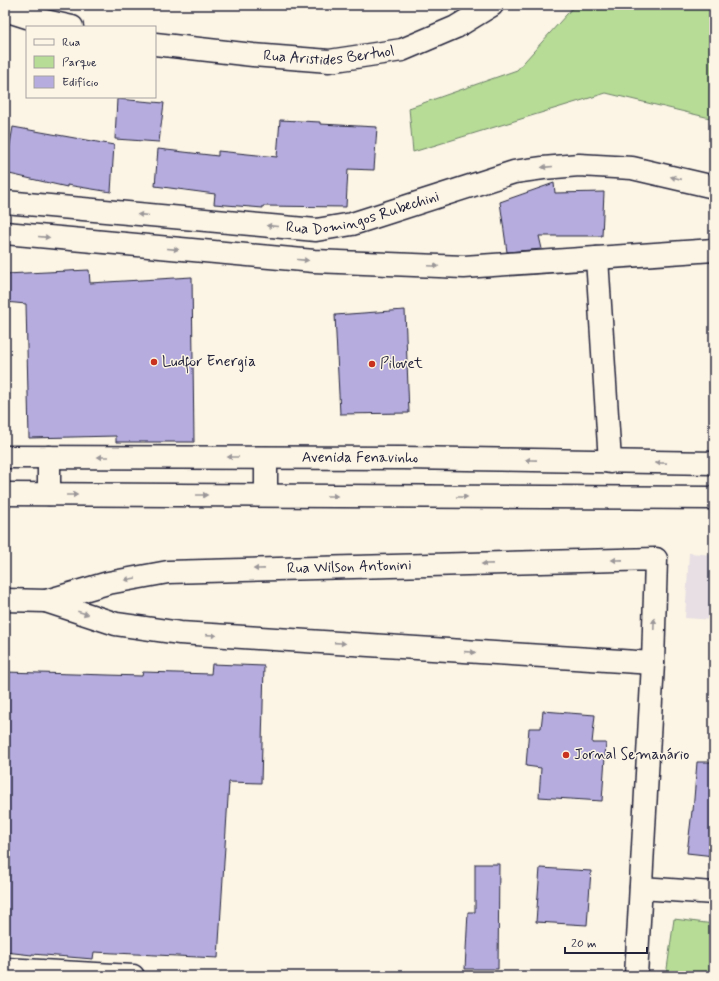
<svg xmlns="http://www.w3.org/2000/svg" width="719" height="981" viewBox="0 0 719 981" font-family="Mynerve,sans-serif">
<rect width="100%" height="100%" fill="#fcf5e5"/>
<filter id="ink" filterUnits="userSpaceOnUse"><feTurbulence type="fractalNoise" baseFrequency=".025" numOctaves="2"/><feDisplacementMap in="SourceGraphic" scale="8" xChannelSelector="R" yChannelSelector="G"/><feConvolveMatrix kernelMatrix="1 2 1 2 8 2 1 2 1" color-interpolation-filters="sRGB"/></filter>
<g filter="url(#ink)">
<polygon fill="#e7dfe3" points="689,553 714,555 714,620 685,618"/>
<g fill="#b7dc96" stroke="#6c7f68">
<polygon points="575,5 714,5 714,119 606,93 413,152 409,108 517,70"/>
<polygon points="674,919 714,924 714,976 666,976"/>
</g>
<g fill="#b6adde" stroke="#22223b">
<polygon points="117,99 164,103 159,142 115,139"/>
<polygon points="280,120 320,122 320,124 377,127 374,170 348,169 346,207 263,206 263,208 214,204 215,194 155,186 158,149 218,156 218,151 277,157"/>
<polygon points="13,127 114,145 111,192 67,185 67,187 5,173"/>
<polygon points="554,183 555,193 604,192 602,236 539,236 542,249 507,252 500,202"/>
<polygon points="89,270 90,283 192,277 194,442 116,442 116,436 29,438 26,304 5,302 5,274"/>
<polygon points="405,310 409,413 340,414 335,315"/>
<polygon points="212,664 264,666 261,783 229,782 218,958 94,952 93,959 32,954 32,955 5,952 5,672 142,676 143,672 211,674"/>
<polygon points="543,711 595,715 592,743 606,743 602,801 539,797 541,768 526,766 529,728 541,728"/>
<polygon points="697,762 714,762 714,856 687,853 692,811 693,811"/>
<polygon points="475,864 499,864 498,969 465,969 468,912 475,912"/>
<polygon points="540,868 591,871 587,925 536,922"/>
</g>
<g fill="none" stroke-linecap="round" stroke-linejoin="round">
<g stroke="#22223b" stroke-width="25">
<g id="street">
<path id="s1" d="M 5,202 L 316,230 L 352,224 L 514,172 L 543,168 L 579,165 L 632,168 L 714,187"/>
<polyline points="5,233 314,261 464,267 714,250"/>
<polyline points="597,258 610,462"/>
<path id="s2" d="M 5,600 L 46,601 L 108,583 L 168,572 L 656,559 L 653,663 L 636,976"/>
<polyline points="46,601 116,624 180,633 653,663"/>
<polyline points="641,888 714,893"/>
<polyline points="5,969 133,976"/>
</g>
</g>
<g stroke="#22223b" stroke-width="25">
<g id="secondary">
<polyline points="5,10 27,17 72,27"/>
<path id="s3" d="M 155,44 L 253,55 L 329,61 L 402,50 L 456,27 L 492,5"/>
<path id="s4" d="M 5,457 L 403,458 L 714,463"/>
<polyline points="5,494 714,498"/>
<polyline points="49,494 49,457"/>
<polyline points="266,495 266,458"/>
</g>
</g>
<use href="#street" stroke="#fcf5e5" stroke-width="22"/>
<use href="#secondary" stroke="#fcf5e5" stroke-width="22"/>
</g>
<defs><path id="oneway-solid" d="M-6-.8H1V-3.2L6.5 0L1 3.2V.8H-6Z"/></defs>
<g fill="#9a9698">
<use href="#oneway-solid" transform="translate(547 167) rotate(175)"/>
<use href="#oneway-solid" transform="translate(676 178) rotate(-167)"/>
<use href="#oneway-solid" transform="translate(143 215) rotate(-175)"/>
<use href="#oneway-solid" transform="translate(272 226) rotate(-175)"/>
<use href="#oneway-solid" transform="translate(44 237) rotate(5)"/>
<use href="#oneway-solid" transform="translate(173 249) rotate(5)"/>
<use href="#oneway-solid" transform="translate(303 260) rotate(5)"/>
<use href="#oneway-solid" transform="translate(433 266) rotate(2)"/>
<use href="#oneway-solid" transform="translate(103 457) rotate(-180)"/>
<use href="#oneway-solid" transform="translate(233 457) rotate(-180)"/>
<use href="#oneway-solid" transform="translate(531 460) rotate(-179)"/>
<use href="#oneway-solid" transform="translate(661 463) rotate(-179)"/>
<use href="#oneway-solid" transform="translate(72 495)"/>
<use href="#oneway-solid" transform="translate(202 495)"/>
<use href="#oneway-solid" transform="translate(332 496)"/>
<use href="#oneway-solid" transform="translate(462 497)"/>
<use href="#oneway-solid" transform="translate(617 560) rotate(179)"/>
<use href="#oneway-solid" transform="translate(487 564) rotate(179)"/>
<use href="#oneway-solid" transform="translate(259 569) rotate(179)"/>
<use href="#oneway-solid" transform="translate(130 579) rotate(170)"/>
<use href="#oneway-solid" transform="translate(83 613) rotate(18)"/>
<use href="#oneway-solid" transform="translate(654 624) rotate(-88)"/>
<use href="#oneway-solid" transform="translate(211 635) rotate(4)"/>
<use href="#oneway-solid" transform="translate(340 643) rotate(4)"/>
<use href="#oneway-solid" transform="translate(470 652) rotate(4)"/>
</g>
</g>
<g fill="#c8321e" stroke="#fcf5e5" stroke-width="1.5">
<circle cx="154" cy="362" r="4"/>
<circle cx="372" cy="364" r="4"/>
<circle cx="566" cy="755" r="4"/>
</g>
<g text-anchor="middle" dominant-baseline="central" stroke-width="3" stroke-linejoin="round" paint-order="stroke">
<g font-size="15" fill="#22223b" stroke="#fcf5e5">
<text stroke="none"><textPath href="#s3" startOffset="175">Rua Aristides Bertuol</textPath></text>
<text stroke="none"><textPath href="#s1" startOffset="361">Rua Domingos Rubechini</textPath></text>
<text stroke="none"><textPath href="#s4" startOffset="355">Avenida Fenavinho</textPath></text>
<text stroke="none"><textPath href="#s2" startOffset="348">Rua Wilson Antonini</textPath></text>
</g>
<g font-size="15" fill="#22223b" stroke="#fcf5e5" text-anchor="start">
<text x="162" y="362">Ludfor Energia</text>
<text x="380" y="364">Pilovet</text>
<text x="574" y="755">Jornal Semanário</text>
</g>
</g>
<rect width="719" height="981" fill="none" stroke="#fcf5e5" stroke-width="20"/>
<rect x="10" y="10" width="699" height="961" fill="none" stroke="#22223b" stroke-width="1.5" filter="url(#ink)"/>
<rect x="26" y="26" width="130" height="72" fill="#fcf5e5" stroke="#a5a1a1"/>
<rect x="34" y="39" width="20" height="6" fill="#fcf5e5" stroke="#a5a1a1"/>
<text x="62" y="46" font-size="12" fill="#22223b">Rua</text>
<rect x="34" y="56" width="20" height="12" fill="#b7dc96" stroke="#a5a1a1"/>
<text x="62" y="66" font-size="12" fill="#22223b">Parque</text>
<rect x="34" y="76" width="20" height="12" fill="#b6adde" stroke="#a5a1a1"/>
<text x="62" y="86" font-size="12" fill="#22223b">Edifício</text>
<path d="M565 947v6h82v-6" fill="none" stroke="#22223b" stroke-width="2"/>
<text x="571" y="947" font-size="12" fill="#22223b" stroke="#fcf5e5" stroke-width="3" paint-order="stroke">20 m</text>
</svg>
